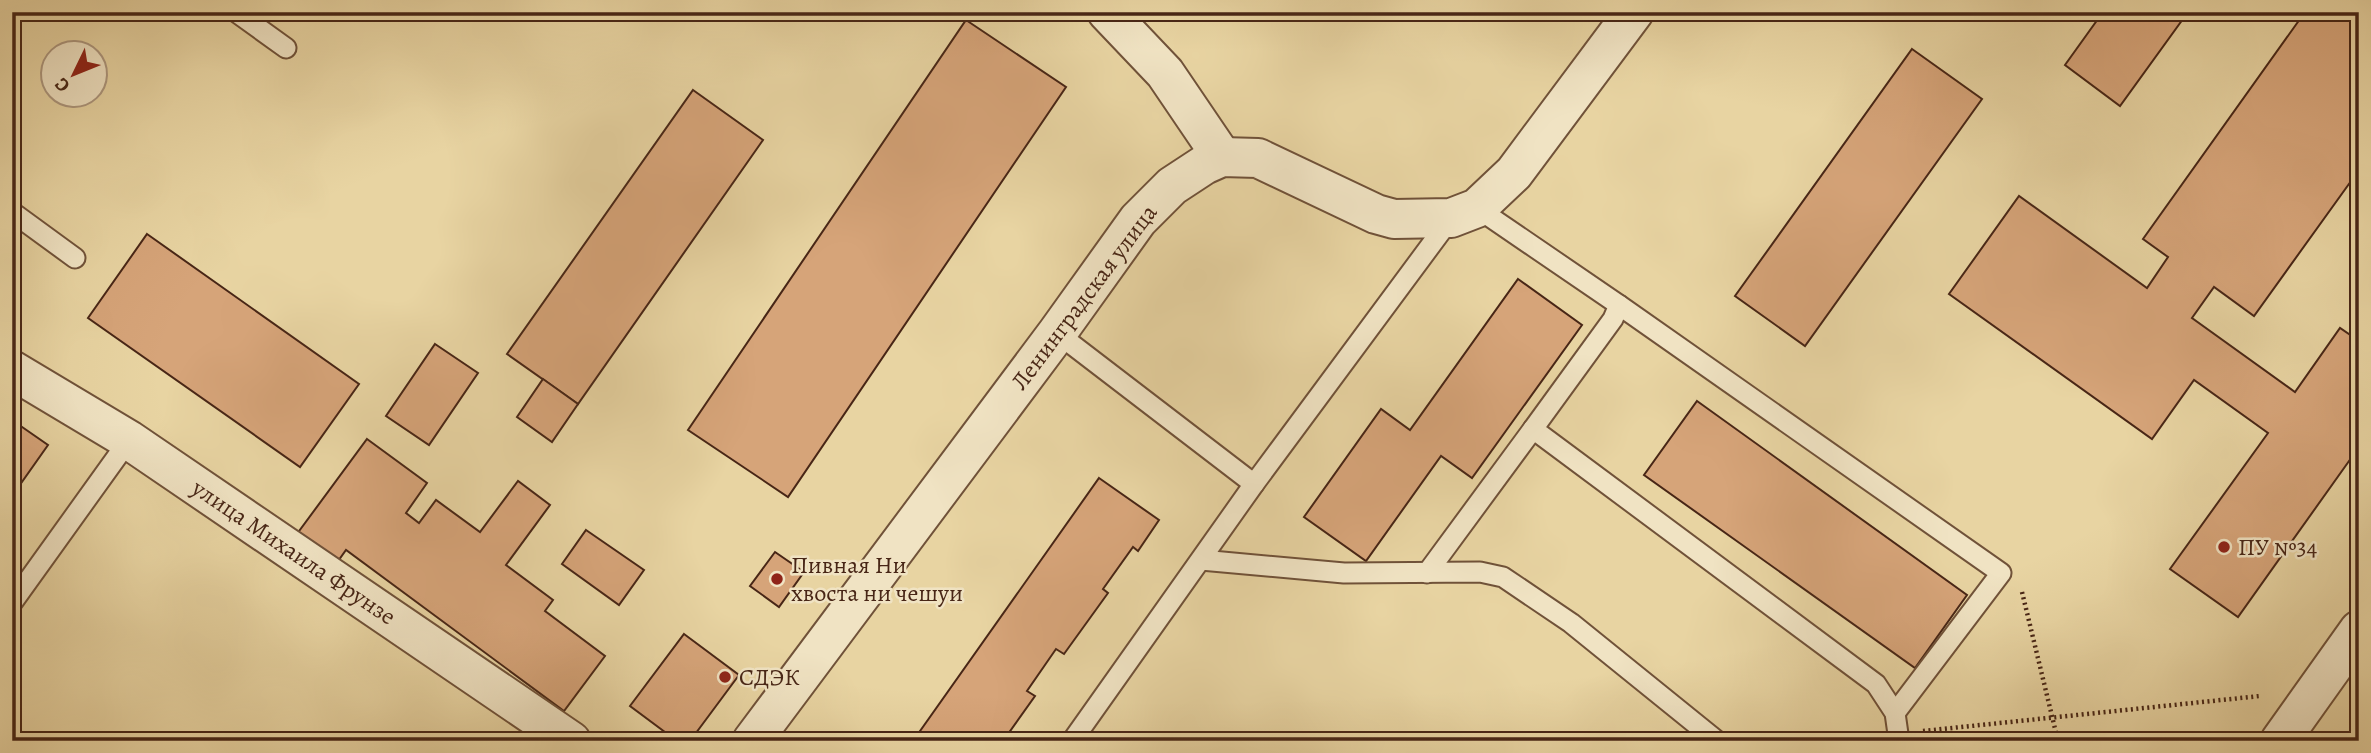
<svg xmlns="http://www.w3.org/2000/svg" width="2371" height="753" viewBox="0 0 2371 753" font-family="Alegreya,serif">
<rect width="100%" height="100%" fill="#e8d4a2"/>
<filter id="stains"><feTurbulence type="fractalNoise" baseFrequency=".00286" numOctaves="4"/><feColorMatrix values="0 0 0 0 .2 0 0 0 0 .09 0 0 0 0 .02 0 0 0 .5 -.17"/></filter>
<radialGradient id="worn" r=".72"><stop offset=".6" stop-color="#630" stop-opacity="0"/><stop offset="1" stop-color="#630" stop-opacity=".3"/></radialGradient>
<g fill="#d6a479" stroke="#482616" stroke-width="2">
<polygon points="2103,12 2188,12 2120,106 2065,65"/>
<polygon points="2305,12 2359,12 2359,170 2254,316 2214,287 2192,318 2295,392 2340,328 2359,341 2359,447 2238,617 2170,569 2268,433 2194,380 2152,439 1949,294 2019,196 2147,288 2168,257 2143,239"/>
<polygon points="966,20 1066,87 788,497 688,430"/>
<polygon points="1912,49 1982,99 1805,346 1735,296"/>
<polygon points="693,90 763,140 578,404 507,354"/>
<polygon points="147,234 359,384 300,467 88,318"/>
<polygon points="1518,279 1582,325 1472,478 1441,456 1366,561 1304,517 1381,409 1410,430"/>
<polygon points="435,344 478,373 429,445 386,416"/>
<polygon points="543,379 578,404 552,442 517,417"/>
<polygon points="1697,401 1967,595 1915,668 1644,475"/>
<polygon points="12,420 48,445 12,496"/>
<polygon points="367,439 427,483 406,513 419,523 436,500 480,532 518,481 550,505 506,565 553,600 545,611 605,656 564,711 346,550 331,571 291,542"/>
<polygon points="1099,478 1159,520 1138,551 1133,547 1103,589 1108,593 1064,654 1056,649 1027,691 1035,696 1003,741 913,741"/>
<polygon points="586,530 644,570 619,605 562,564"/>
<polygon points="775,552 804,572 779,607 750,586"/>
<polygon points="684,634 739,675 690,741 677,741 630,706"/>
</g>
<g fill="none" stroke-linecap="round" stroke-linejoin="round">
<g stroke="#705239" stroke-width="23">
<g id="service">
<polyline points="236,12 286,48"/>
<polyline points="1477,208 1619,305 1613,319 1533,429 1876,684 1895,713 1899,741"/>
<polyline points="12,212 75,258"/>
<polyline points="1619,305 2001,573 1895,713"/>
<polyline points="1057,333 1254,484 1072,741"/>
<polyline points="1254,484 1451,218"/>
<polyline points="1201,560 1344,573 1480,572 1503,577 1571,623 1717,741"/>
<polyline points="1427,573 1533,429"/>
<polyline points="12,603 129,440"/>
</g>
</g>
<g stroke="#705239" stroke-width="42">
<g id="minor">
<polyline points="1107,12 1165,73 1222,157"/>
<polyline points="12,370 129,440 571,741"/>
<polyline points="752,741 1057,333 1138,220 1172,186 1204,165 1222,157 1258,158 1376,214 1394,219 1451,218 1477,208 1514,173 1634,12"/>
</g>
</g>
<g stroke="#705239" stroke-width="42">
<polyline id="tertiary" points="2280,741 2359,630"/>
</g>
<g stroke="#482616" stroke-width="4.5" stroke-dasharray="2 3.5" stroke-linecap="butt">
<polyline points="2022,592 2058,741"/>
<polyline points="1923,731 2260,696"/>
</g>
<use href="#service" stroke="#f0e3c3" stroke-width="19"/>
<use href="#minor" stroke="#f0e3c3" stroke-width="38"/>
<use href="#tertiary" stroke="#f0e3c3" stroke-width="38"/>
</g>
<g fill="#8f2418" stroke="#f0e3c3" stroke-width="2.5">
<circle cx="2224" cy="547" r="7"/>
<circle cx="777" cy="579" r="7"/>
<circle cx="725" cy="677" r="7"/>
</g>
<g text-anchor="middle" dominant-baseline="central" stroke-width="5" stroke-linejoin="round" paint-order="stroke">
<g font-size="24" fill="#482616" stroke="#f0e3c3">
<text transform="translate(1084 297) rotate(-53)">Ленинградская улица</text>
<text transform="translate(294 552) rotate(34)">улица Михаила Фрунзе</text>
</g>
<g font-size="24" fill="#482616" stroke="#f0e3c3" text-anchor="start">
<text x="2238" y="547">ПУ №34</text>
<text x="791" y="565">Пивная Ни<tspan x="791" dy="28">хвоста ни чешуи</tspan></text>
<text x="739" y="677">СДЭК</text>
</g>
</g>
<rect width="2371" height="753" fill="none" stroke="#e8d4a2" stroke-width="42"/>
<rect x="14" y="14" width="2343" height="725" fill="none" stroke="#482616" stroke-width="3.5"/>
<rect x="21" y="21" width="2329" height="711" fill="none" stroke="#482616" stroke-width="2"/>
<g transform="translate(74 74) rotate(227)"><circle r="33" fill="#f0e3c3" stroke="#ad977e" stroke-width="2"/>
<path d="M0-5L12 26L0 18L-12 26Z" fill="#8f2418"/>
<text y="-10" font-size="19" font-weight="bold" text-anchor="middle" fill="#482616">С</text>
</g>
<rect width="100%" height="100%" filter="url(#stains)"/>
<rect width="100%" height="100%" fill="url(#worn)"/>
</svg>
